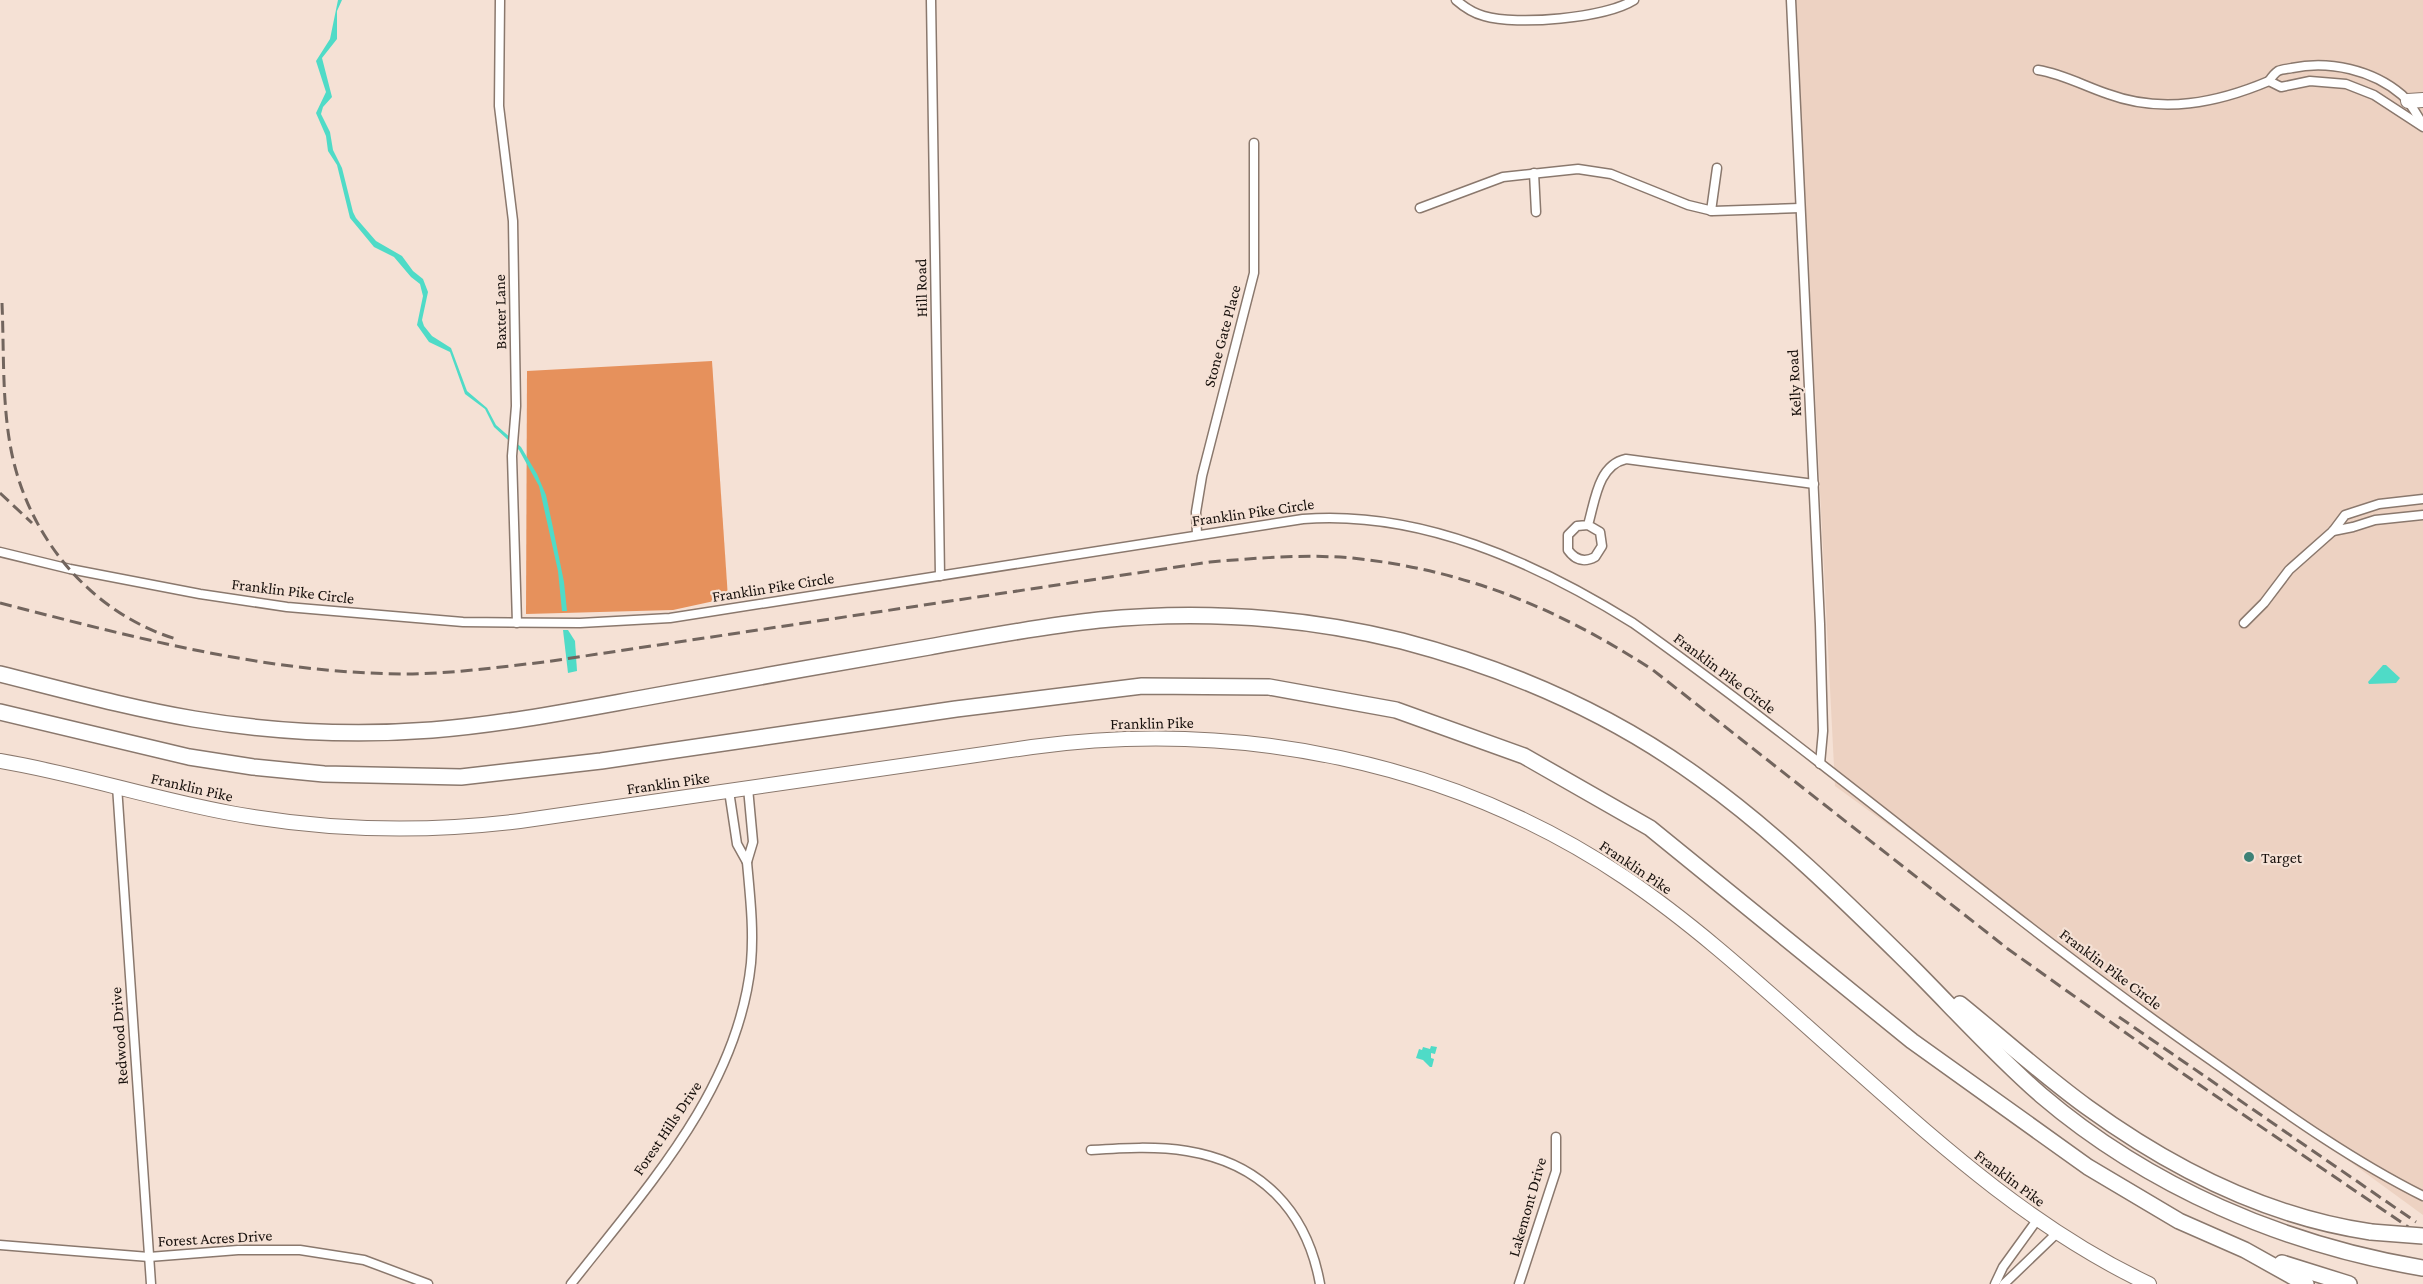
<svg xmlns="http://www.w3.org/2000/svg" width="2423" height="1284" viewBox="0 0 2423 1284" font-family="'Crimson Pro',serif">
<rect width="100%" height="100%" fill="#f5e1d5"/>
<polygon fill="#edd2c2" points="1795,0 2423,0 2423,1215 1835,786"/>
<polygon fill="#e6915c" points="712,361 728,598 673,610 526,614 527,371"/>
<g fill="#4fdbc7">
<polygon points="338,0 342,0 337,11 337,39 322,58 332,97 323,107 321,114 330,132 333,150 342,168 353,212 356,218 376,241 402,256 413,271 423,279 428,292 422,320 424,326 432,336 451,348 467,391 487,408 496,425 521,447 537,474 546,495 552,523 564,582 567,611 562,611 558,571 539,486 519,450 494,427 485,409 465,394 450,352 429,342 417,325 423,296 420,284 411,277 394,257 374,247 350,218 337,165 328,151 326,136 316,113 326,92 316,61 330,39"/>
<polygon points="563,630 568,630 575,641 577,671 568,673"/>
<polygon points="2383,665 2386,665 2400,678 2396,683 2369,684 2368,682"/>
<polygon points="1431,1046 1437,1047 1435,1054 1431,1053 1431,1058 1434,1059 1432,1067 1430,1067 1423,1060 1416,1058 1419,1049 1422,1050 1423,1047 1430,1049"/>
</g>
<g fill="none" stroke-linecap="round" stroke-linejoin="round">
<g stroke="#8a786d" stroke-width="11">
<g id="street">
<polyline points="500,0 499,106 513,221 516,406 512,456 517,623"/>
<polyline points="931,0 940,576"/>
<path d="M 1456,0 C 1464,7 1473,13 1484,16 C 1517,26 1605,18 1634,0"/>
<polyline points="1791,0 1820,624 1823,731 1820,764"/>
<path d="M 2038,70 C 2063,74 2084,86 2108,94 C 2162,114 2217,103 2269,81 L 2281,87 L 2310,81 L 2346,84 L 2374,95 L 2423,127"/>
<path d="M 2269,81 C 2271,78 2275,73 2278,71 C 2282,69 2288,69 2292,68 C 2329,60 2373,70 2402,95 C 2411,103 2417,115 2423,125"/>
<polyline points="1534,173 1536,212"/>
<polyline points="1420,208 1503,177 1578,169 1611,174 1688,205 1713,211 1800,208"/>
<polyline points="1711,211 1717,168"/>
<path d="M 1588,525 L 1600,532 L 1602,546 L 1595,557 C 1584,563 1575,560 1568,550 L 1568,535 L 1577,526 L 1588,525 C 1595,501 1598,465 1626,459 L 1814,484"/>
<polyline points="2333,531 2353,527 2375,520 2423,515"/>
<polyline points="1197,534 1196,512 1202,476 1254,273 1254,143"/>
<path d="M 0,552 L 70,569 L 200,594 L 287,607 L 463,622 L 580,623 L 670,618 L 1303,519 C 1420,510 1535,562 1633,623 C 1830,763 2013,923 2212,1061 C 2280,1109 2349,1159 2423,1196"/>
<polyline points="2244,623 2264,603 2289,570 2333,531 2345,515 2379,504 2423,499"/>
<polyline points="117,786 151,1284"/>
<polyline points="729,791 737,844 747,862 753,842 748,788"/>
<path d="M 1091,1150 C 1123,1148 1156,1146 1187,1151 C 1261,1163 1307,1211 1320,1284"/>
<polyline points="0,1245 149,1257 238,1250 300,1250 364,1260 428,1284"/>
<path d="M 571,1284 C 646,1188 738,1090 751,963 C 754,929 750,896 747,862"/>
<polyline points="1519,1284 1556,1171 1556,1137"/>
<polyline points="1995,1284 2003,1267 2037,1220"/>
<polyline points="2004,1284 2057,1233"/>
</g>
</g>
<g stroke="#8a786d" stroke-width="16">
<g id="primary">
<polyline points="2408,101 2423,100"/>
<path d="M 0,761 C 78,774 153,799 230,813 C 327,831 423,833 520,821 L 1032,747 C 1238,719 1451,761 1624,877 C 1701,929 1769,993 1838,1054 C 1935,1140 2030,1228 2149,1284"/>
</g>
</g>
<g stroke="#8a786d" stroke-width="18">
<g id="highway">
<path d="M 0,674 C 64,690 129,708 194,719 C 272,732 352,736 432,730 C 507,724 581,709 654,696 C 746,679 837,663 929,647 C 985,637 1042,626 1099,620 C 1200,610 1304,617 1402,641 C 1509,669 1612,714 1701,779 C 1775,832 1844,900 1909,964 C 1953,1008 1994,1054 2041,1095 C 2149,1187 2284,1245 2423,1268"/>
<polyline points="0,712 189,757 253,767 324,774 461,777 601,761 956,709 1142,686 1269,687 1396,710 1524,756 1650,828 1912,1041 2088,1167 2179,1221 2245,1250 2306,1284"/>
<path d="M 1960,1004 C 2002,1038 2043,1075 2087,1107 C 2171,1168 2268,1217 2371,1232"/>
<polyline points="2282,1263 2349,1284"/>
</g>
</g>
<use href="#street" stroke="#fff" stroke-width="8"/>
<use href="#primary" stroke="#fff" stroke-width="14"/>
<use href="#highway" stroke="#fff" stroke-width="15"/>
<g stroke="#72655e" stroke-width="3" stroke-dasharray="12 6" stroke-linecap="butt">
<path d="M 2,303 C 4,349 2,398 10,444 C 25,533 88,612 176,639"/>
<polyline points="0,493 32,523"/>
<path d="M 0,603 C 133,637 265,673 404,674 C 451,674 498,667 545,662 L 1210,562 C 1257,558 1305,554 1352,558 C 1466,570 1557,608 1653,670 L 2008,949 L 2185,1075 L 2423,1237"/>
<polyline points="2119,1017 2416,1222"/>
</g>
<g stroke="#8a786d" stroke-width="18" stroke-linecap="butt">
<polyline id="highway-bridge" points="2371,1232 2423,1236"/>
</g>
<use href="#highway-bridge" stroke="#fff" stroke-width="15"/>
</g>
<circle fill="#3d8176" stroke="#f5e1d5" stroke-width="2" cx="2249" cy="857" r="6"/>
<g text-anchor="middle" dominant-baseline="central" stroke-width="4.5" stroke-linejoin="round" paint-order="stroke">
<g font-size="16" fill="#18110d" stroke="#f5e1d5">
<text transform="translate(921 288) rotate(-91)">Hill Road</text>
<text transform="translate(500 312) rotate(-91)">Baxter Lane</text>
<text transform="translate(1222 336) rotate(-75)">Stone Gate Place</text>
<text transform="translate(1794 383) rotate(-93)">Kelly Road</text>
<text transform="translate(1253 512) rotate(-8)">Franklin Pike Circle</text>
<text transform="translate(773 587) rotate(-9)">Franklin Pike Circle</text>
<text transform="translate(293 591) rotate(7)">Franklin Pike Circle</text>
<text transform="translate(1725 673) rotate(37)">Franklin Pike Circle</text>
<text transform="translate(1152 723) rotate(-1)">Franklin Pike</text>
<text transform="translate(668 783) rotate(-8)">Franklin Pike</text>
<text transform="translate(192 787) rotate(13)">Franklin Pike</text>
<text transform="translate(1636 867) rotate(34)">Franklin Pike</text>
<text transform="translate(2111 969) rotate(37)">Franklin Pike Circle</text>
<text transform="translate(119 1036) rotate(-94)">Redwood Drive</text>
<text transform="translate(667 1128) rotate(-56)">Forest Hills Drive</text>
<text transform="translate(2010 1178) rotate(37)">Franklin Pike</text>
<text transform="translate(1527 1207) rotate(-74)">Lakemont Drive</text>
<text transform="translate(215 1238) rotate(-3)">Forest Acres Drive</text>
</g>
<g font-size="16" fill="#18110d" stroke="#f5e1d5" text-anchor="start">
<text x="2261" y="857">Target</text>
</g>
</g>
</svg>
